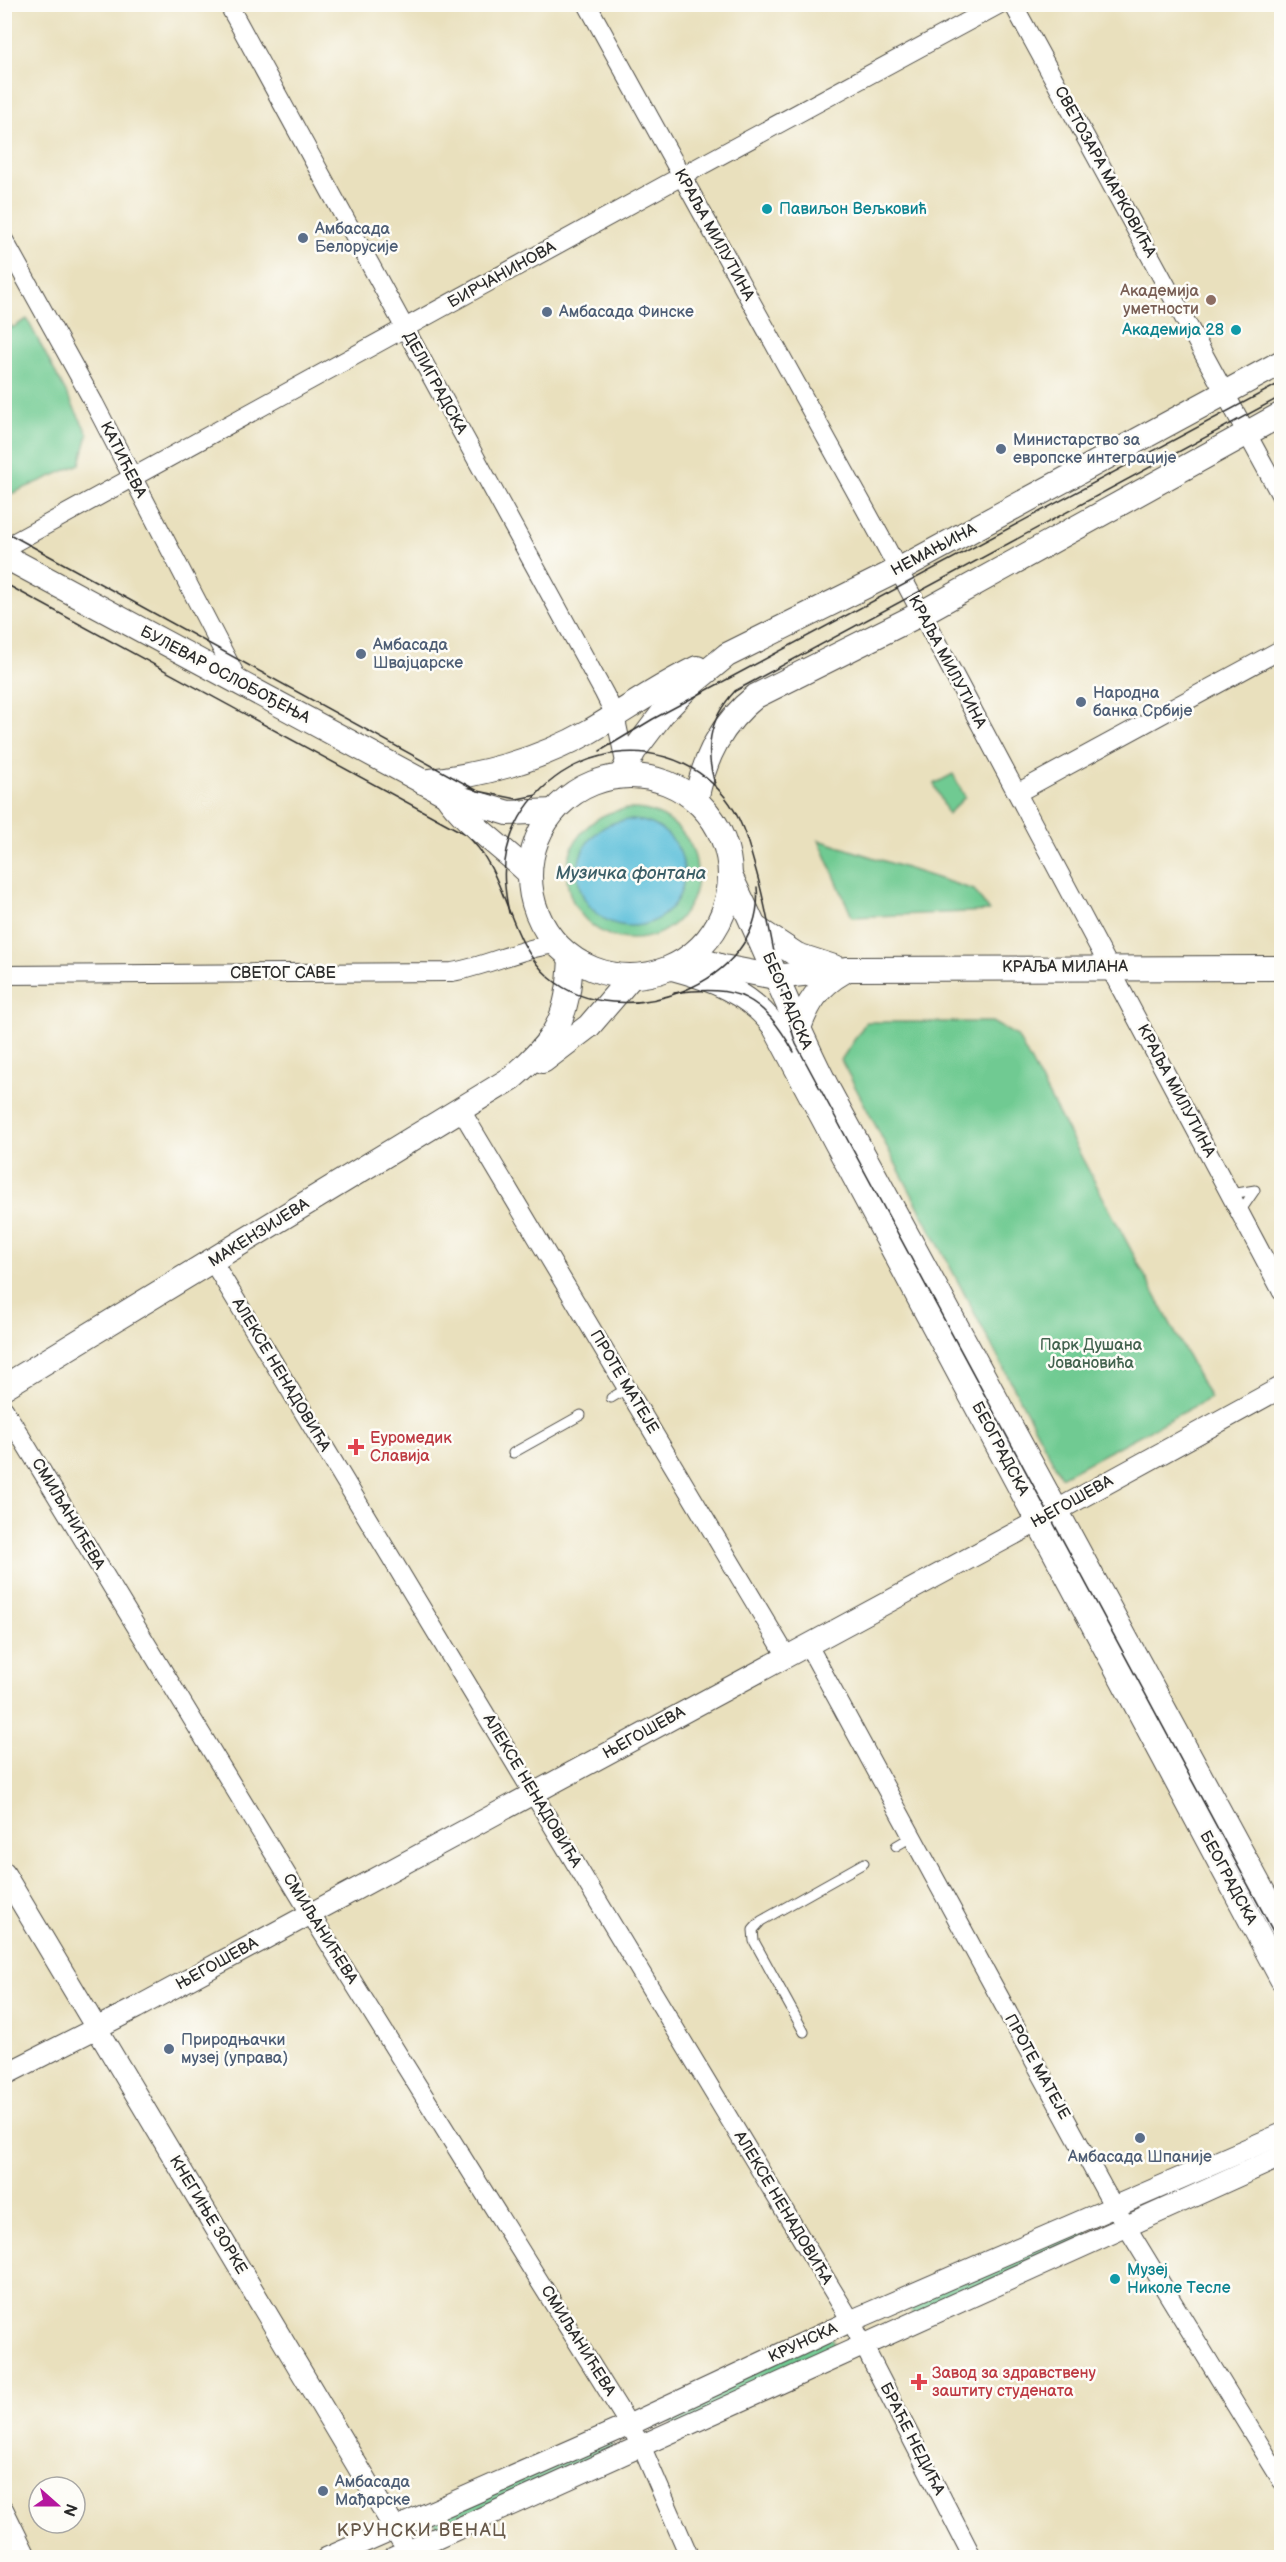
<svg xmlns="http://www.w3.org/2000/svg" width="1286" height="2562" viewBox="0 0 1286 2562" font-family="'Balsamiq Sans',sans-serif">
<rect width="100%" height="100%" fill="#fdfcf7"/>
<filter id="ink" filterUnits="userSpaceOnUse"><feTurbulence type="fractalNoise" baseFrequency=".0167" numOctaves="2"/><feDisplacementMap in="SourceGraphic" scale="12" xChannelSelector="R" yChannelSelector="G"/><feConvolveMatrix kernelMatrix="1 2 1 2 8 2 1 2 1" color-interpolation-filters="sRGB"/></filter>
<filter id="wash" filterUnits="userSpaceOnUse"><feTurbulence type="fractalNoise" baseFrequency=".008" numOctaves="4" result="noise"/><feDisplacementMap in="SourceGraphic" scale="24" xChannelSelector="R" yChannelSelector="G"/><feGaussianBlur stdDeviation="1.35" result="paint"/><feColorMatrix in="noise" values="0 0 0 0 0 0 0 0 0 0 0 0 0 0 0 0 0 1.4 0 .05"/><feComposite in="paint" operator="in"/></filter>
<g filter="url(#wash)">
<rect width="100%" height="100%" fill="#e9e0bd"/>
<g fill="#70ca92" stroke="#4e7a5e" stroke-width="1.5">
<polygon points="4,315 12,328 27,319 88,434 80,464 11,494 4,490"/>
<polygon points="953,774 965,797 948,814 934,784"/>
<circle cx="632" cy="874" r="65"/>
<polygon points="819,840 974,890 989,911 852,917"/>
<polygon points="866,1022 992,1022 1017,1036 1210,1398 1061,1477 841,1060"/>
<polygon points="1083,2221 1093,2243 915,2320 906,2297"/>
<polygon points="828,2332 839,2354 675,2430 664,2409"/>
<polygon points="607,2435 617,2456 441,2536 430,2512"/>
</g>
<circle fill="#5cbfda" stroke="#447582" stroke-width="1.5" cx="631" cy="873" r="53"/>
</g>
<g filter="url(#ink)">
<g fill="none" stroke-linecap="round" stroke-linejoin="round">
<g stroke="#484641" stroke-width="11">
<g id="service">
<polyline points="1273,420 1282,437"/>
<polyline points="1229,1189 1237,1193 1255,1190 1244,1206 1241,1215"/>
<polyline points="611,1398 628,1388"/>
<polyline points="513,1453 581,1415"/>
<polyline points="896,1846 913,1836"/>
<polyline points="804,2032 754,1941 753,1930 761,1921 864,1863"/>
</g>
</g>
<g stroke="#484641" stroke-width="20">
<g id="minor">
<polyline points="228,4 604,693 615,715 626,767"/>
<polyline points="587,4 884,543 1282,1292"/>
<polyline points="1013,4 1282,498"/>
<polyline points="4,240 94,403 239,682"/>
<polyline points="4,548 669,183 1000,4"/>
<polyline points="1017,793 1282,649"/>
<path d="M 4,975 L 452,972 C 488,966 520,948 557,944"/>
<polyline points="461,1110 786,1655"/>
<polyline points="213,1262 851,2321 973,2558"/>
<polyline points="4,1409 310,1913 629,2425 641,2445 690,2558"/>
<polyline points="808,1645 1106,2193 1282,2481"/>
<polyline points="4,2509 28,2558"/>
</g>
</g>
<g stroke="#484641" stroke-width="23">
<g id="tertiary">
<polyline points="1056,1511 1282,1387"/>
<polyline points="4,1873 401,2539"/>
<polyline points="4,2075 136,2008 1038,1521"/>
<polyline points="327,2558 629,2425 851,2321 1282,2134"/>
<polyline points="393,2558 1282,2156"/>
</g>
</g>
<g stroke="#484641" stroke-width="26">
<g id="secondary">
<polyline points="4,556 446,794 508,813 554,811"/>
<circle cx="630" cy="876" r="100"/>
<polyline points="621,776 634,751 662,714 688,687 727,655 898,570 1282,362"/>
<path d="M 423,782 C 482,775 537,761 590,731 C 626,710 659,686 697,668"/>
<path d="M 446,794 C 464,822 505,849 530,874"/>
<path d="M 696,800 C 705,756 721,724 756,696 L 920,614 L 1282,414"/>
<path d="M 730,876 C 766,947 792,1021 829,1091 L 1282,1927"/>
<polyline points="756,928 797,955 834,967"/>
<polyline points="690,957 723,967 775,977 848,969 1282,968"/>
<path d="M 672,968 C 710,978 750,993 774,1026 L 1282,1979"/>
<path d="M 798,1031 C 807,1004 818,986 843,972"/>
<polyline points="543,1061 589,1026 632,976"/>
<path d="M 4,1387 L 512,1078 C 558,1038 568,1018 571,958"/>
</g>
</g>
<use href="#service" stroke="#fff" stroke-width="9"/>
<use href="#minor" stroke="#fff" stroke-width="18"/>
<use href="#tertiary" stroke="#fff" stroke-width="21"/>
<use href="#secondary" stroke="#fff" stroke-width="24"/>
<g stroke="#2b2b2b" stroke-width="1.5">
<polyline points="4,531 478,791 517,799 537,795"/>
<path d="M 4,583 L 465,834 C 509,872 505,939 550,978 C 618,1036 767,985 757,887"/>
<polyline points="600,751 653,719 1282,382"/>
<path d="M 716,787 C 704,751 708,720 735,691 L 1282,396"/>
<path d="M 509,913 C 505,892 502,871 507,850 C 531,752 659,716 725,797 C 742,818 748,842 755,867 C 772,925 777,987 796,1044 L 1282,1948"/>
<path d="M 674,993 C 739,985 761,995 794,1052"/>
</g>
</g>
</g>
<g fill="#0f9aa8" stroke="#fdfcf7" stroke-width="2">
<circle cx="767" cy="209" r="6"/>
<circle cx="1236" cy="330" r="6"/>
<circle cx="1115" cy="2279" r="6"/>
</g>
<g fill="#5c6f8a" stroke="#fdfcf7" stroke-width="2">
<circle cx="303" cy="238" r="6"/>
<circle cx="547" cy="312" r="6"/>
<circle cx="1001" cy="449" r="6"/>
<circle cx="361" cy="654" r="6"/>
<circle cx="1081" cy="702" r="6"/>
<circle cx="169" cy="2049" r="6"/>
<circle cx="1140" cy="2138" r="6"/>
<circle cx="323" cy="2491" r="6"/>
</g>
<circle fill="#8d6e63" stroke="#fdfcf7" stroke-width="2" cx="1211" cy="300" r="6"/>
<g fill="#e0444e" stroke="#fdfcf7" stroke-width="2">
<path d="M353 1438h6v6h6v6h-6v6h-6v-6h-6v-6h6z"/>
<path d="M916 2373h6v6h6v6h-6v6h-6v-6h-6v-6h6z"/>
</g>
<g text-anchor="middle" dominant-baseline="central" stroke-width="5" stroke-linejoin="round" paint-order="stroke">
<g font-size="16" fill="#2b2b2b" stroke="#fdfcf7">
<text transform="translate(1105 172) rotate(61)">СВЕТОЗАРА МАРКОВИЋА</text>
<text transform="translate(714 235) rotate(61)">КРАЉА МИЛУТИНА</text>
<text transform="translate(502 275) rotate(-29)">БИРЧАНИНОВА</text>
<text transform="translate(435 383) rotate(61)">ДЕЛИГРАДСКА</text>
<text transform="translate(123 460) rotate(63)">КАТИЋЕВА</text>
<text transform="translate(934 550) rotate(-28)">НЕМАЊИНА</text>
<text transform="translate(947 662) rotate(62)">КРАЉА МИЛУТИНА</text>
<text transform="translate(225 675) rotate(28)">БУЛЕВАР ОСЛОБОЂЕЊА</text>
<text x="1065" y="967">КРАЉА МИЛАНА</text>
<text x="283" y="973">СВЕТОГ САВЕ</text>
<text transform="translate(787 1001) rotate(67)">БЕОГРАДСКА</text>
<text transform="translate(1176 1091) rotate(62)">КРАЉА МИЛУТИНА</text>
<text transform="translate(259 1233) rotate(-32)">МАКЕНЗИЈЕВА</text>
<text transform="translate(281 1375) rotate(59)">АЛЕКСЕ НЕНАДОВИЋА</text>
<text transform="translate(624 1382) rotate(59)">ПРОТЕ МАТЕЈЕ</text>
<text transform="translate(1000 1449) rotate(62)">БЕОГРАДСКА</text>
<text transform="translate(1072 1502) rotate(-29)">ЊЕГОШЕВА</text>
<text transform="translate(68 1514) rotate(59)">СМИЉАНИЋЕВА</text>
<text transform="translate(644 1733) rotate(-29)">ЊЕГОШЕВА</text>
<text transform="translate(532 1791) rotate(59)">АЛЕКСЕ НЕНАДОВИЋА</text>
<text transform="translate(1228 1878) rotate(62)">БЕОГРАДСКА</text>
<text transform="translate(320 1929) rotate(58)">СМИЉАНИЋЕВА</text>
<text transform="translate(217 1964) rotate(-29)">ЊЕГОШЕВА</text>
<text transform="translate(1037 2067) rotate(61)">ПРОТЕ МАТЕЈЕ</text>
<text transform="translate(783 2208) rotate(59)">АЛЕКСЕ НЕНАДОВИЋА</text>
<text transform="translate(208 2215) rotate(59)">КНЕГИЊЕ ЗОРКЕ</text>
<text transform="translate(578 2341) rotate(58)">СМИЉАНИЋЕВА</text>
<text transform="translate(803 2343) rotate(-25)">КРУНСКА</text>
<text transform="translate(912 2439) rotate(63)">БРАЋЕ НЕДИЋА</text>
</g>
<g font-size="16" fill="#0d838f" stroke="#fdfcf7" text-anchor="start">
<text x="779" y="209">Павиљон Вељковић</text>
<text x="1224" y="330" text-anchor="end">Академија 28</text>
<text x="1127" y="2270">Музеј<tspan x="1127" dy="18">Николе Тесле</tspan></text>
</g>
<g font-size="16" fill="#4e5e75" stroke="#fdfcf7" text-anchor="start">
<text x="315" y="229">Амбасада<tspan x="315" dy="18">Белорусије</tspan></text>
<text x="559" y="312">Амбасада Финске</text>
<text x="1013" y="440">Министарство за<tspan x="1013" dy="18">европске интеграције</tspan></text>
<text x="373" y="645">Амбасада<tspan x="373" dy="18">Швајцарске</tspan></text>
<text x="1093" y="693">Народна<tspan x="1093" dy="18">банка Србије</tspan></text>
<text x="181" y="2040">Природњачки<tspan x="181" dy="18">музеј (управа)</tspan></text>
<text x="1140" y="2157" text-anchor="middle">Амбасада Шпаније</text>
<text x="335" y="2482">Амбасада<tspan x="335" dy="18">Мађарске</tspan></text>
</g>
<g font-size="16" fill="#785e54" stroke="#fdfcf7" text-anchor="end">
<text x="1199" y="291">Академија<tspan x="1199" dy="18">уметности</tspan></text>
</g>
<g font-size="16" fill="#43634f" stroke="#fdfcf7">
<text x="1091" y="1345">Парк Душана<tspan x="1091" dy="18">Јовановића</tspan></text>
</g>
<g font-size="16" fill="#be3a42" stroke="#fdfcf7" text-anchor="start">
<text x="370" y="1438">Еуромедик<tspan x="370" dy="18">Славија</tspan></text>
<text x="932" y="2373">Завод за здравствену<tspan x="932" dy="18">заштиту студената</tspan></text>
</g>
<g font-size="18" font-style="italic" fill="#3c5f68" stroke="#fdfcf7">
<text x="631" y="873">Музичка фонтана</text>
</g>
<g font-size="18" letter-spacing="1.5" fill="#67594a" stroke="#fdfcf7">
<text x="422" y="2530">КРУНСКИ ВЕНАЦ</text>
</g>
</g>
<rect width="1286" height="2562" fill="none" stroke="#fdfcf7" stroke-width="24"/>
<g transform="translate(57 2505) rotate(111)"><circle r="28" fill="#fdfcf7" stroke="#a9a8a5" stroke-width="1.5"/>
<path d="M0-4.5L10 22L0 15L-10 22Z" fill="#b5179e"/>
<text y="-9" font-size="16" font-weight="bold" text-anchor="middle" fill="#2b2b2b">N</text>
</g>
</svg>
